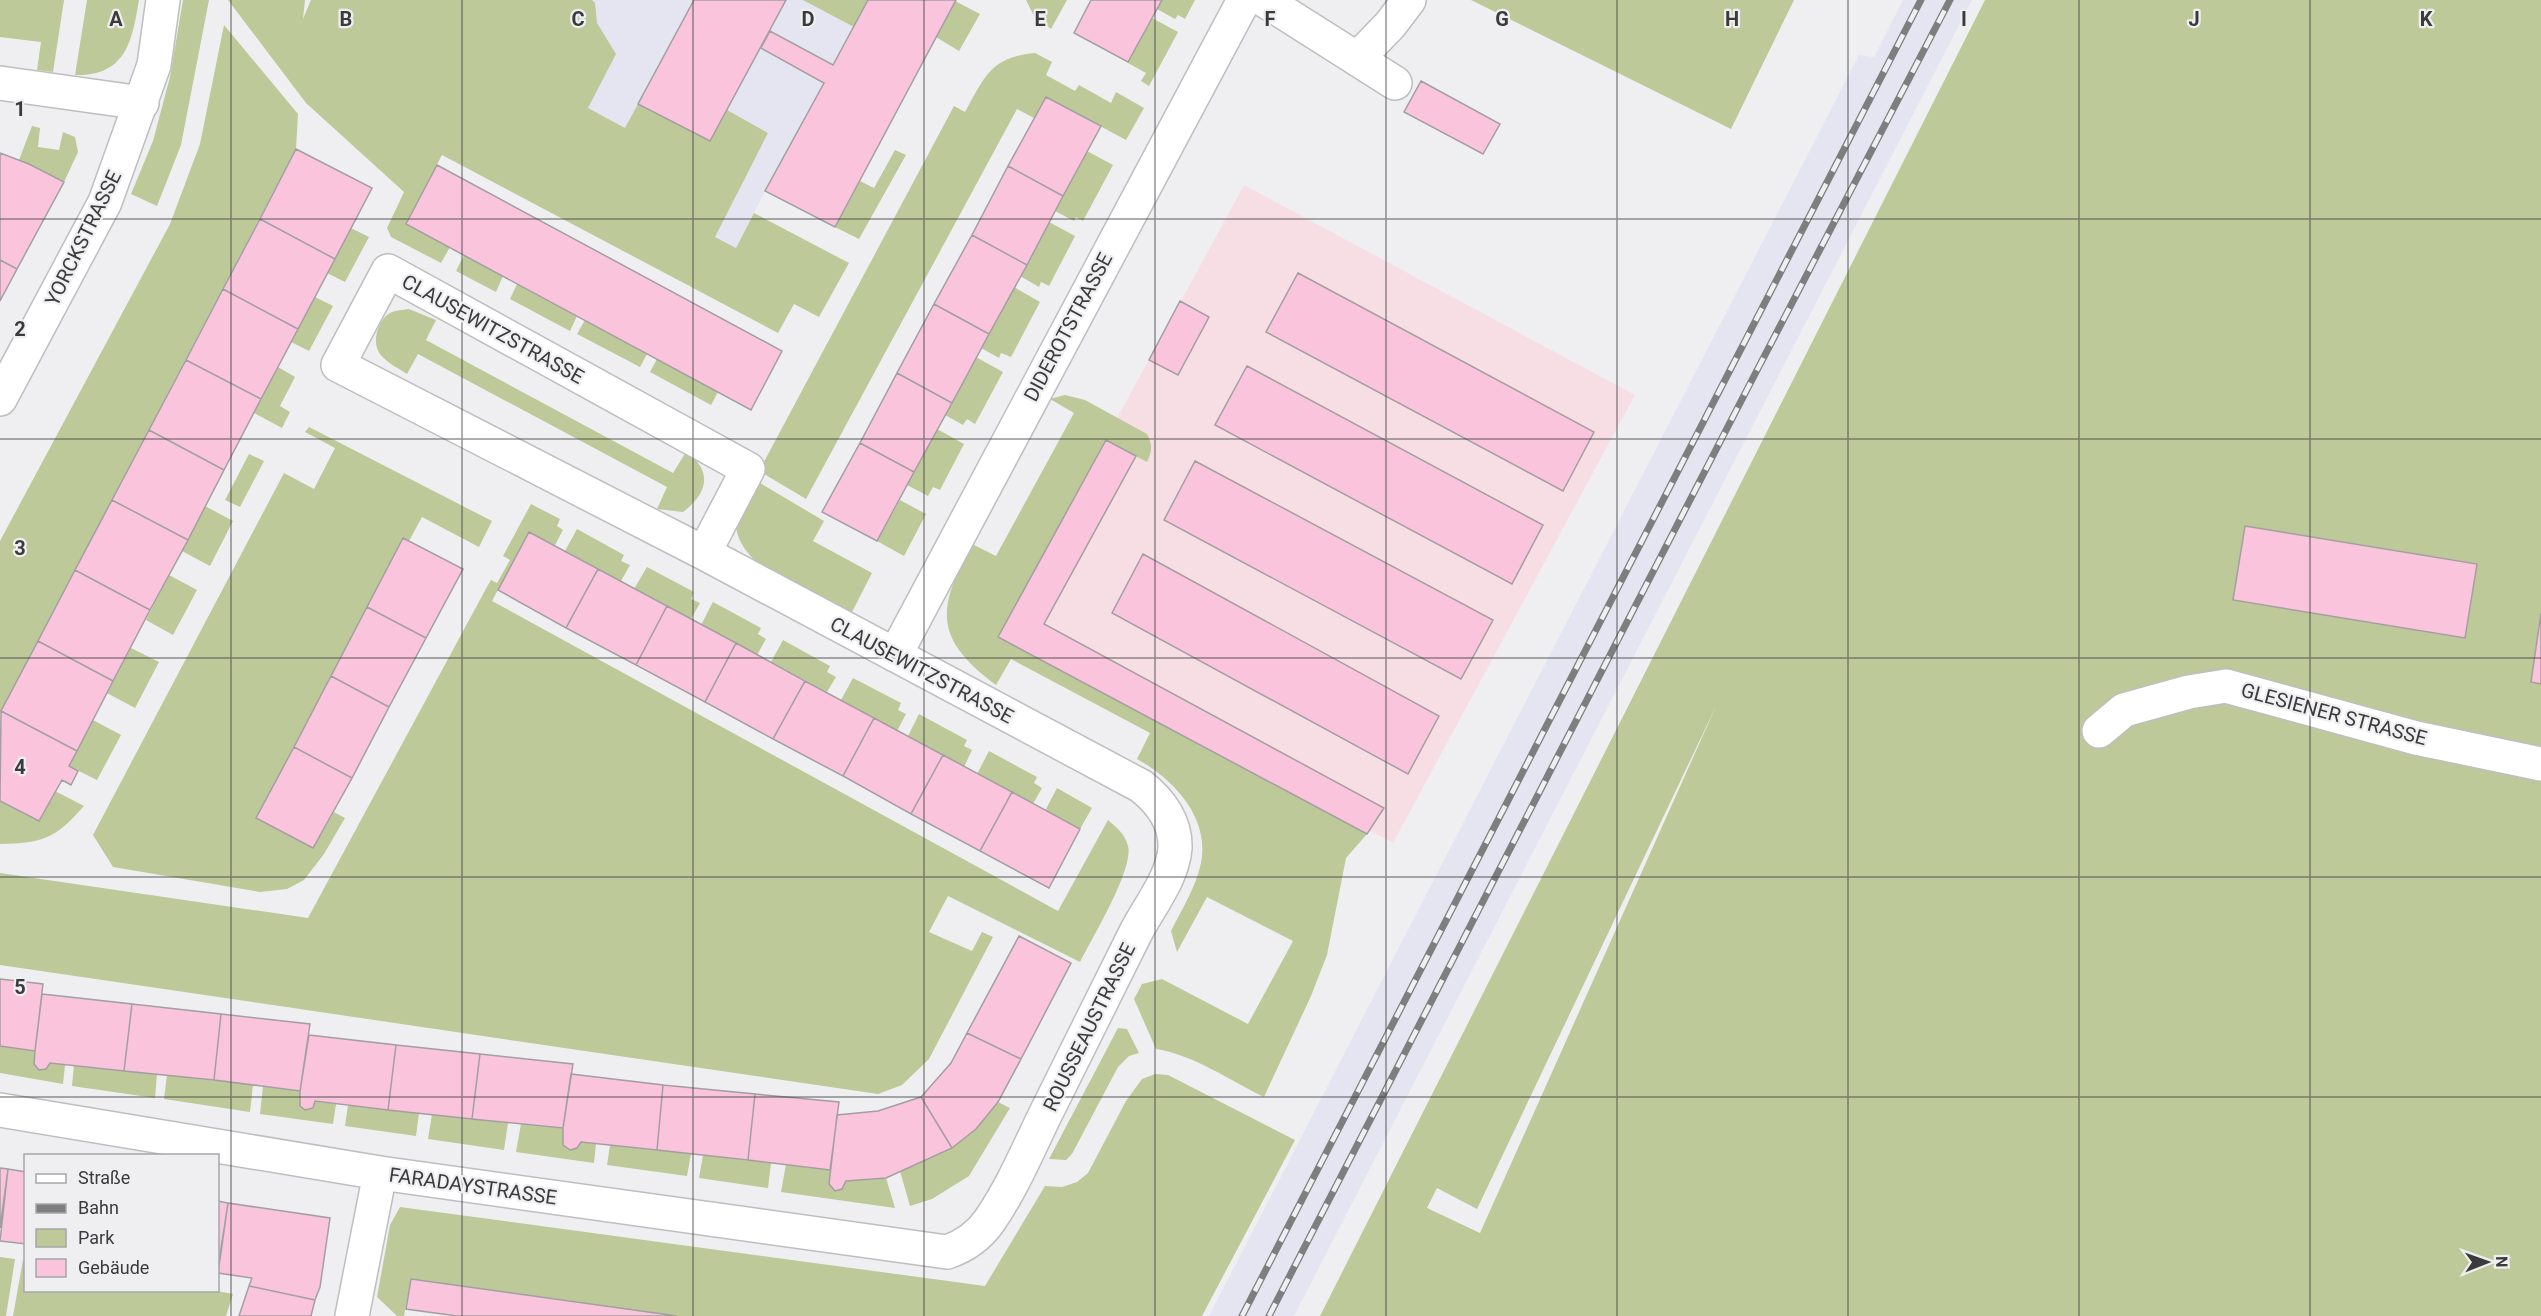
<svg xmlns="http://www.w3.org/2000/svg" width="2541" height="1316" font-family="Roboto,sans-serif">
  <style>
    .industrial { fill: #f7dee5 }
    .built { fill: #e4e5f0 }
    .green { fill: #bdc999; fill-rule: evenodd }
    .building { fill: #fac4dd; stroke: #a39fa1; stroke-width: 1.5 }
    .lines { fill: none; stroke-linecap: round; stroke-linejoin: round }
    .minor-casing { stroke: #bebec1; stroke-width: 36 }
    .minor { stroke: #fff; stroke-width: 33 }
    .rail-casing { stroke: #7e7e7f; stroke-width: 7 }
    .rail { stroke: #efeff2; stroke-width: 4.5; stroke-dasharray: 14; stroke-linecap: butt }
    .grid { fill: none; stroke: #3b3b3c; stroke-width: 1.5; stroke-opacity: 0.55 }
    .labels { text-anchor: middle; stroke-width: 4.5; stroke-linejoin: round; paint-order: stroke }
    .street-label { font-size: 20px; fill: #3b3b3c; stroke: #efeff2 }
    .grid-label { font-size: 20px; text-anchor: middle; font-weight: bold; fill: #3b3b3c; stroke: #efeff2; stroke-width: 4.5; stroke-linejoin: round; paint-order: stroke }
  </style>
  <rect width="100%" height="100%" fill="#efeff2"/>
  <path class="industrial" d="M 1244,185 L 1635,395 L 1393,843 L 998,637 Z"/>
  <path class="built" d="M 311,0 L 955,0 L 835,227 L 765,191 L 736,248 L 302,22 Z
    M 1903,0 L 1972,0 L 1294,1316 L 1209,1316 L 1859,55 L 1874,57 Z"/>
  <path class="green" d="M 0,0 L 64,0 L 53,72 L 37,70 L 41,42 L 0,37 Z
    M 87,0 L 139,0 C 132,42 126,76 75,75 Z
    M 183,0 L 209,0 L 181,145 L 157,206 L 131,194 L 153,141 L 170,77 Z
    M 228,0 L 305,0 L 303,19 L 311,0 L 592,0 L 595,3 L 597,23 L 616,54 L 588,108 L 625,128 L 638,104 L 710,141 L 727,110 L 768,133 L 715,237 L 736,248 L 754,213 L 849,263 L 819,317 L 794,304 L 778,333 L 442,155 L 406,223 L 450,247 L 441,263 L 391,237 L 387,228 L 404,192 L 306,103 Z
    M 803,0 L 868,0 L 854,27 Z
    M 1026,0 L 1067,0 L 1051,29 L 1034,16 Z
    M 1162,0 L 1195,0 L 1185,19 L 1178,15 L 1175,19 L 1157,9 Z
    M 1471,0 L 1794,0 L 1731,129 Z
    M 1985,0 L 2541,0 L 2541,1316 L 1320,1316 ZM 1717,704 L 1480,1233 L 1427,1208 L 1437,1188 L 1477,1209 Z
    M 955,1 L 980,14 L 959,51 L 936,37 Z
    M 1152,18 L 1178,32 L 1149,86 L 1141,81 L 1146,73 L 1128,63 Z
    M 224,25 L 298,114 L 296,149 L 0,713 L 0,541 L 170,224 L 200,144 Z
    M 1035,53 L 1052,62 L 1046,75 L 1075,91 L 1079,85 L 1111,103 L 1116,92 L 1144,108 L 1126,140 L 1046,97 L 1034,118 L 1017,109 L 806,499 L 759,471 L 954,106 L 965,112 C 985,76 991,57 1035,53 Z
    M 32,126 L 40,128 L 38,147 L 59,150 L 63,132 L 75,137 L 78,152 L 64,182 L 19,160 Z
    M 895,150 L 906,155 L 859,239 L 835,227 L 860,181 L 874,188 Z
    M 1087,151 L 1113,165 L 1083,221 L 1076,217 L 1074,221 L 1055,211 Z
    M 1049,222 L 1075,236 L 1049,286 L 1041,282 L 1039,287 L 1020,276 Z
    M 351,228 L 369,237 L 345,282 L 327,273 Z
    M 464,255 L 503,276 L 496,292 L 456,271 Z
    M 517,284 L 577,316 L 570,331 L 510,299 Z
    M 1014,287 L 1040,302 L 1011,357 L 1001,353 L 999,358 L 981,348 Z
    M 315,297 L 333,306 L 309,351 L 291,342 Z
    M 409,309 L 436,320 L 426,340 L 673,473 L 686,452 C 714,471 707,494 683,512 L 657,509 L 667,487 L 418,354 L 407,374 C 398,368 387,363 380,354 C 371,342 378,320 390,313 C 395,310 403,310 409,309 Z
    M 585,320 L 647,354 L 640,367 L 577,334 Z
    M 976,357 L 1003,372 L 975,424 L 967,419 L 963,425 L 945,415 Z
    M 657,359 L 718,392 L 711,405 L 650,372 Z
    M 278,367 L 295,377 L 280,406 L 290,412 L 282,428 L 254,413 Z
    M 1065,395 L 1085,400 L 1147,434 C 1153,445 1152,451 1147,462 L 1106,441 L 998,637 L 1367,834 L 1346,858 L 1327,955 L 1311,996 L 1264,1097 C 1229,1080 1194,1055 1156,1049 L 1134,999 L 1142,984 L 1162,979 L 1248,1024 L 1293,941 L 1207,897 L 1177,952 L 1171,931 C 1182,909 1196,887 1201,863 C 1210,817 1173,779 1137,759 L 1150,733 L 1011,659 L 996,685 C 933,638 937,609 972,544 L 996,556 L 1074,413 L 1050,399 Z
    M 309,427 L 492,521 L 479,547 L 422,517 L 409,541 L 403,538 L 257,817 L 313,848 L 334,812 L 345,818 L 324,854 L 304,880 L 287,889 L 260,892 L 113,867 L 93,835 L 284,473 L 314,489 L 335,448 L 305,432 Z
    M 937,429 L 964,444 L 940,490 L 933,487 L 928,496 L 907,485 Z
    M 249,454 L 264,461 L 240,507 L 225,500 Z
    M 755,480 L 824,521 L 813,541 L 872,573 L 852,612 L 844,610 C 808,592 732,567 736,518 C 737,506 749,491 755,480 Z
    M 900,500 L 926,514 L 904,556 L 877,541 Z
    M 531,504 L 560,519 L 557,526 L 563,530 L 555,545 L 529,532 L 492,601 L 1058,911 L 1108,820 C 1117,828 1125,834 1128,846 C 1134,869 1092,938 1080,962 L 948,896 L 929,932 L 972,951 L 982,932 L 993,937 L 929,1059 L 902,1085 L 878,1094 L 0,965 L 0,873 L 308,918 L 488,585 L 491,580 L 497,583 L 510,560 L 503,556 Z
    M 205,506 L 233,521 L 210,566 L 182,551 Z
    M 577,529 L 624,555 L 621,561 L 630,565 L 621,581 L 565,551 Z
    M 647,567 L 694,592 L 691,599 L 700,603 L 691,619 L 634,589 Z
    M 169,575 L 197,590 L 173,635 L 146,620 Z
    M 713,602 L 761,628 L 758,634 L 766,639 L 757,655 L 701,625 Z
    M 783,640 L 830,666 L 827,672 L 836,677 L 827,692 L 771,662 Z
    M 131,648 L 159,662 L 135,708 L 107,693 Z
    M 853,678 L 901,703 L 898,710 L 906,714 L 897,731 L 841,700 Z
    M 919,714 L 967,740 L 964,746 L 972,750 L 964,767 L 908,736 Z
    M 93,720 L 121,735 L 97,780 L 69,766 Z
    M 989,751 L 1037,777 L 1034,783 L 1042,788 L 1033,804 L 977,774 Z
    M 1057,788 L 1092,808 L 1080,829 L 1045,811 Z
    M 55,791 L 84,806 C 55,839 43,843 0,844 L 0,801 L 39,821 Z
    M 1118,1028 L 1127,1029 L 1139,1053 L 1129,1056 L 1118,1067 L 1072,1154 L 1066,1160 L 1049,1159 Z
    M 0,1046 L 35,1051 L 34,1064 L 39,1070 L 46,1069 L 50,1063 L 65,1065 L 63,1084 L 0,1073 Z
    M 74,1065 L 157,1074 L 155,1098 L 72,1086 Z
    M 1155,1074 L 1168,1075 L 1295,1140 L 1202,1316 L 677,1316 L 411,1279 L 404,1316 L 397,1316 L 377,1297 L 390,1225 L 400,1207 L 985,1286 L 1045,1186 L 1062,1187 L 1077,1182 L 1088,1173 L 1126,1101 L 1142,1079 Z
    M 167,1075 L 253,1085 L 250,1112 L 164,1099 Z
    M 263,1086 L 300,1091 L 300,1106 L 313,1108 L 315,1101 L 336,1104 L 333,1124 L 260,1114 Z
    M 998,1102 L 1010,1108 L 969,1176 L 932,1199 L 910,1206 L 900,1171 L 976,1129 Z
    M 348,1105 L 419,1113 L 416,1136 L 345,1126 Z
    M 432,1114 L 508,1123 L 504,1150 L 428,1139 Z
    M 521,1124 L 563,1128 L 563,1145 L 581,1142 L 596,1144 L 594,1163 L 516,1152 Z
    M 610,1145 L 691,1154 L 687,1176 L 607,1165 Z
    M 703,1155 L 771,1163 L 768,1188 L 699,1178 Z
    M 786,1164 L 830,1170 L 829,1184 L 835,1191 L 846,1181 L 886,1178 L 895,1208 L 781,1192 Z
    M 0,1257 L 15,1259 L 6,1316 L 0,1316 Z
    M 23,1260 L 25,1261 L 26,1290 L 211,1290 L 233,1294 L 226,1316 L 13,1316 Z"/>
  <path class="building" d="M 694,0 L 786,0 L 710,141 L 638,104 Z
    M 868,0 L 956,0 L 835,227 L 765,191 L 824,83 L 761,48 L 770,31 L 833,65 Z
    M 1091,0 L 1162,0 L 1128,62 L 1074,33 Z
    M 1421,81 L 1500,124 L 1483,154 L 1404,112 Z
    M 1046,97 L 1101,126 L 1063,196 L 1008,166 Z
    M 296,149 L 372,188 L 335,259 L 260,219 Z
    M 0,153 L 29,164 L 64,182 L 17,269 L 0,260 Z
    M 437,165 L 782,351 L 751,410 L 406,224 Z
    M 1008,166 L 1063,196 L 1027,265 L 972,235 Z
    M 260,219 L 335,259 L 298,329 L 223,289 Z
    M 972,235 L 1027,265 L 989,334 L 934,304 Z
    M 0,260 L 17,269 L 0,301 Z
    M 1298,273 L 1594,432 L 1563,491 L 1266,332 Z
    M 223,289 L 298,329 L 261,399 L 186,360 Z
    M 1180,301 L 1209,317 L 1178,375 L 1149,360 Z
    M 934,304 L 989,334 L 952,403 L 897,373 Z
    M 186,360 L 261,399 L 224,470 L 149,430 Z
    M 1247,366 L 1543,525 L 1512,584 L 1215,425 Z
    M 897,373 L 952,403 L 914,472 L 860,443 Z
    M 149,430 L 224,470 L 188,540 L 112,500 Z
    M 1106,440 L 1136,456 L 1044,624 L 1384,808 L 1367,834 L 998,637 Z
    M 860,443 L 914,472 L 877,541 L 822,512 Z
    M 1195,461 L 1493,620 L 1461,679 L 1164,520 Z
    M 112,500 L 188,540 L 150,610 L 75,570 Z
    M 2245,526 L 2477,564 L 2465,638 L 2233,600 Z
    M 529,532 L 598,569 L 566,628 L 498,590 Z
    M 403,538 L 463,569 L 426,638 L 367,607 Z
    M 1143,554 L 1439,716 L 1408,774 L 1112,613 Z
    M 598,569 L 667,606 L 636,665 L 566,628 Z
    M 75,570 L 150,610 L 113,681 L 38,641 Z
    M 667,606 L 736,643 L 705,702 L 636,665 Z
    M 367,607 L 426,638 L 389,707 L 331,676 Z
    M 2541,613 L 2541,684 L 2531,682 Z
    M 38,641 L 113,681 L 77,751 L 1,711 Z
    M 736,643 L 805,681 L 773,739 L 705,702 Z
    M 331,676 L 389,707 L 352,778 L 294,747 Z
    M 805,681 L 874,718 L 843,776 L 773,739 Z
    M 1,711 L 77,751 L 69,766 L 78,771 L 71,785 L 62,780 L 39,821 L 0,801 Z
    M 874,718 L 943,755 L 911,814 L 843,776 Z
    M 294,747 L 352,778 L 313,848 L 256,818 Z
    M 943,755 L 1012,792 L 980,851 L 911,814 Z
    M 1012,792 L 1080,829 L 1049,888 L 980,851 Z
    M 1019,936 L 1071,963 L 1021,1059 L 967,1033 Z
    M 0,979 L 43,984 L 35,1051 L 0,1046 Z
    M 42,994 L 132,1004 L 124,1071 L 50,1063 L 46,1069 L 39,1070 L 34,1064 L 35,1051 Z
    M 132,1004 L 221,1014 L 214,1080 L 124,1071 Z
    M 221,1014 L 310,1024 L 300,1091 L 214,1080 Z
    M 967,1033 L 1021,1059 L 998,1102 L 976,1129 L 952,1148 L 921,1097 L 951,1063 Z
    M 309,1035 L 396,1045 L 388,1110 L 315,1101 L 313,1108 L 305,1110 L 300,1106 L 300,1091 Z
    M 396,1045 L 480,1054 L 472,1119 L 388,1110 Z
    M 480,1054 L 573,1064 L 563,1128 L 472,1119 Z
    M 571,1074 L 663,1085 L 657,1150 L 581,1142 L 577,1148 L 570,1150 L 563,1145 L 563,1128 Z
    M 663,1085 L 755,1094 L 748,1160 L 657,1150 Z
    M 755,1094 L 839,1102 L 830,1170 L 748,1160 Z
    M 921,1097 L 952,1148 L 886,1178 L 846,1181 L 842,1189 L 835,1191 L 829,1184 L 837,1115 L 878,1111 Z
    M 0,1168 L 8,1169 L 0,1228 Z
    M 8,1169 L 26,1172 L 26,1244 L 0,1241 Z
    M 218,1201 L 228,1203 L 218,1268 Z
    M 228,1203 L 330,1218 L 320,1287 L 315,1300 L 249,1286 L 252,1278 L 218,1273 Z
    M 411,1279 L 677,1316 L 457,1316 L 406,1309 Z
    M 249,1286 L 315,1300 L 311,1316 L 239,1316 Z"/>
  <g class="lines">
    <defs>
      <path id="minor" d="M 1264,0 L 1395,83
        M 1357,59 L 1390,25 L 1409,0
        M 0,83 L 142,103
        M 0,399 L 105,202 L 154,65 L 163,0
        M 895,655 L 1244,0
        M 2099,731 L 2124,710 L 2189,692 L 2226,686 L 2416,738 L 2541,764
        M 0,1110 L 380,1173 L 947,1252 C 965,1246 979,1236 990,1220 C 1012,1188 1028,1150 1045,1115 C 1075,1055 1105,995 1135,934 C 1148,908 1173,878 1175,848 C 1176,822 1160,801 1141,786 L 704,553 L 338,365 L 388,271 L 748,469 L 704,553
        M 352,1316 L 380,1173"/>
    </defs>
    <use href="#minor" class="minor-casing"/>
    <use href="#minor" class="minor"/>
    <defs>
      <path id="rail" d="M 1242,1316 L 1921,0
        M 1269,1316 L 1754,376 L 1950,0"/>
    </defs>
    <use href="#rail" class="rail-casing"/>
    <use href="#rail" class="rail"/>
  </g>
  <path class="grid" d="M 231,0 L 231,1316M 462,0 L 462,1316M 693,0 L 693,1316M 924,0 L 924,1316M 1155,0 L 1155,1316M 1386,0 L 1386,1316M 1617,0 L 1617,1316M 1848,0 L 1848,1316M 2079,0 L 2079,1316M 2310,0 L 2310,1316M 0,219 L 2541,219M 0,439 L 2541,439M 0,658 L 2541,658M 0,877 L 2541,877M 0,1097 L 2541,1097"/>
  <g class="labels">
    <g class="street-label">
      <text transform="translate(83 238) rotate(-64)" y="7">YORCKSTRASSE</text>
      <text transform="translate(1068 327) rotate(-62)" y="7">DIDEROTSTRASSE</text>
      <text transform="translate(493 329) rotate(29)" y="7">CLAUSEWITZSTRASSE</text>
      <text transform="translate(922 670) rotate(28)" y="7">CLAUSEWITZSTRASSE</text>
      <text transform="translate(2334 714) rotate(15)" y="7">GLESIENER STRASSE</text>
      <text transform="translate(1089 1027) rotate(-64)" y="7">ROUSSEAUSTRASSE</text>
      <text transform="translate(473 1186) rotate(8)" y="7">FARADAYSTRASSE</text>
    </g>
  </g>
  <g class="grid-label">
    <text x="116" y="26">A</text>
    <text x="346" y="26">B</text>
    <text x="578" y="26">C</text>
    <text x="808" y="26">D</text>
    <text x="1040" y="26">E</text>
    <text x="1270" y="26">F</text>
    <text x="1502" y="26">G</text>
    <text x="1732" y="26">H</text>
    <text x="1964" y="26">I</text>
    <text x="2194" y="26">J</text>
    <text x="2426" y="26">K</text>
    <text x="20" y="116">1</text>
    <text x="20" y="336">2</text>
    <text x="20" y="555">3</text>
    <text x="20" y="774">4</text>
    <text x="20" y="994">5</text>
  </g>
  <rect x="24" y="1154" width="195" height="138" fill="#efeff2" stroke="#a7a7a9" stroke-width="1.5"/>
  <rect x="36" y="1174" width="30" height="9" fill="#ffffff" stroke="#a7a7a9" stroke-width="1.5"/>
  <text x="78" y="1184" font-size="18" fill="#3b3b3c">Straße</text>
  <rect x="36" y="1204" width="30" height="9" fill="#7e7e7f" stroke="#a7a7a9" stroke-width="1.5"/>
  <text x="78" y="1214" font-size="18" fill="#3b3b3c">Bahn</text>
  <rect x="36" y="1229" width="30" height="18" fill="#bdc999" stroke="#a7a7a9" stroke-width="1.5"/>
  <text x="78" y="1244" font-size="18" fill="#3b3b3c">Park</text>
  <rect x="36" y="1259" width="30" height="18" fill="#fac4dd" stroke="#a7a7a9" stroke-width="1.5"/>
  <text x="78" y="1274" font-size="18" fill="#3b3b3c">Gebäude</text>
  <g transform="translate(2487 1262) rotate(89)" stroke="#efeff2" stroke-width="4.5" paint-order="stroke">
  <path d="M0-4.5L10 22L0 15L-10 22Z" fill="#3b3b3c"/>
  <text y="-9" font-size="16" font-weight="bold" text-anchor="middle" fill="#3b3b3c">N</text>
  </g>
</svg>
